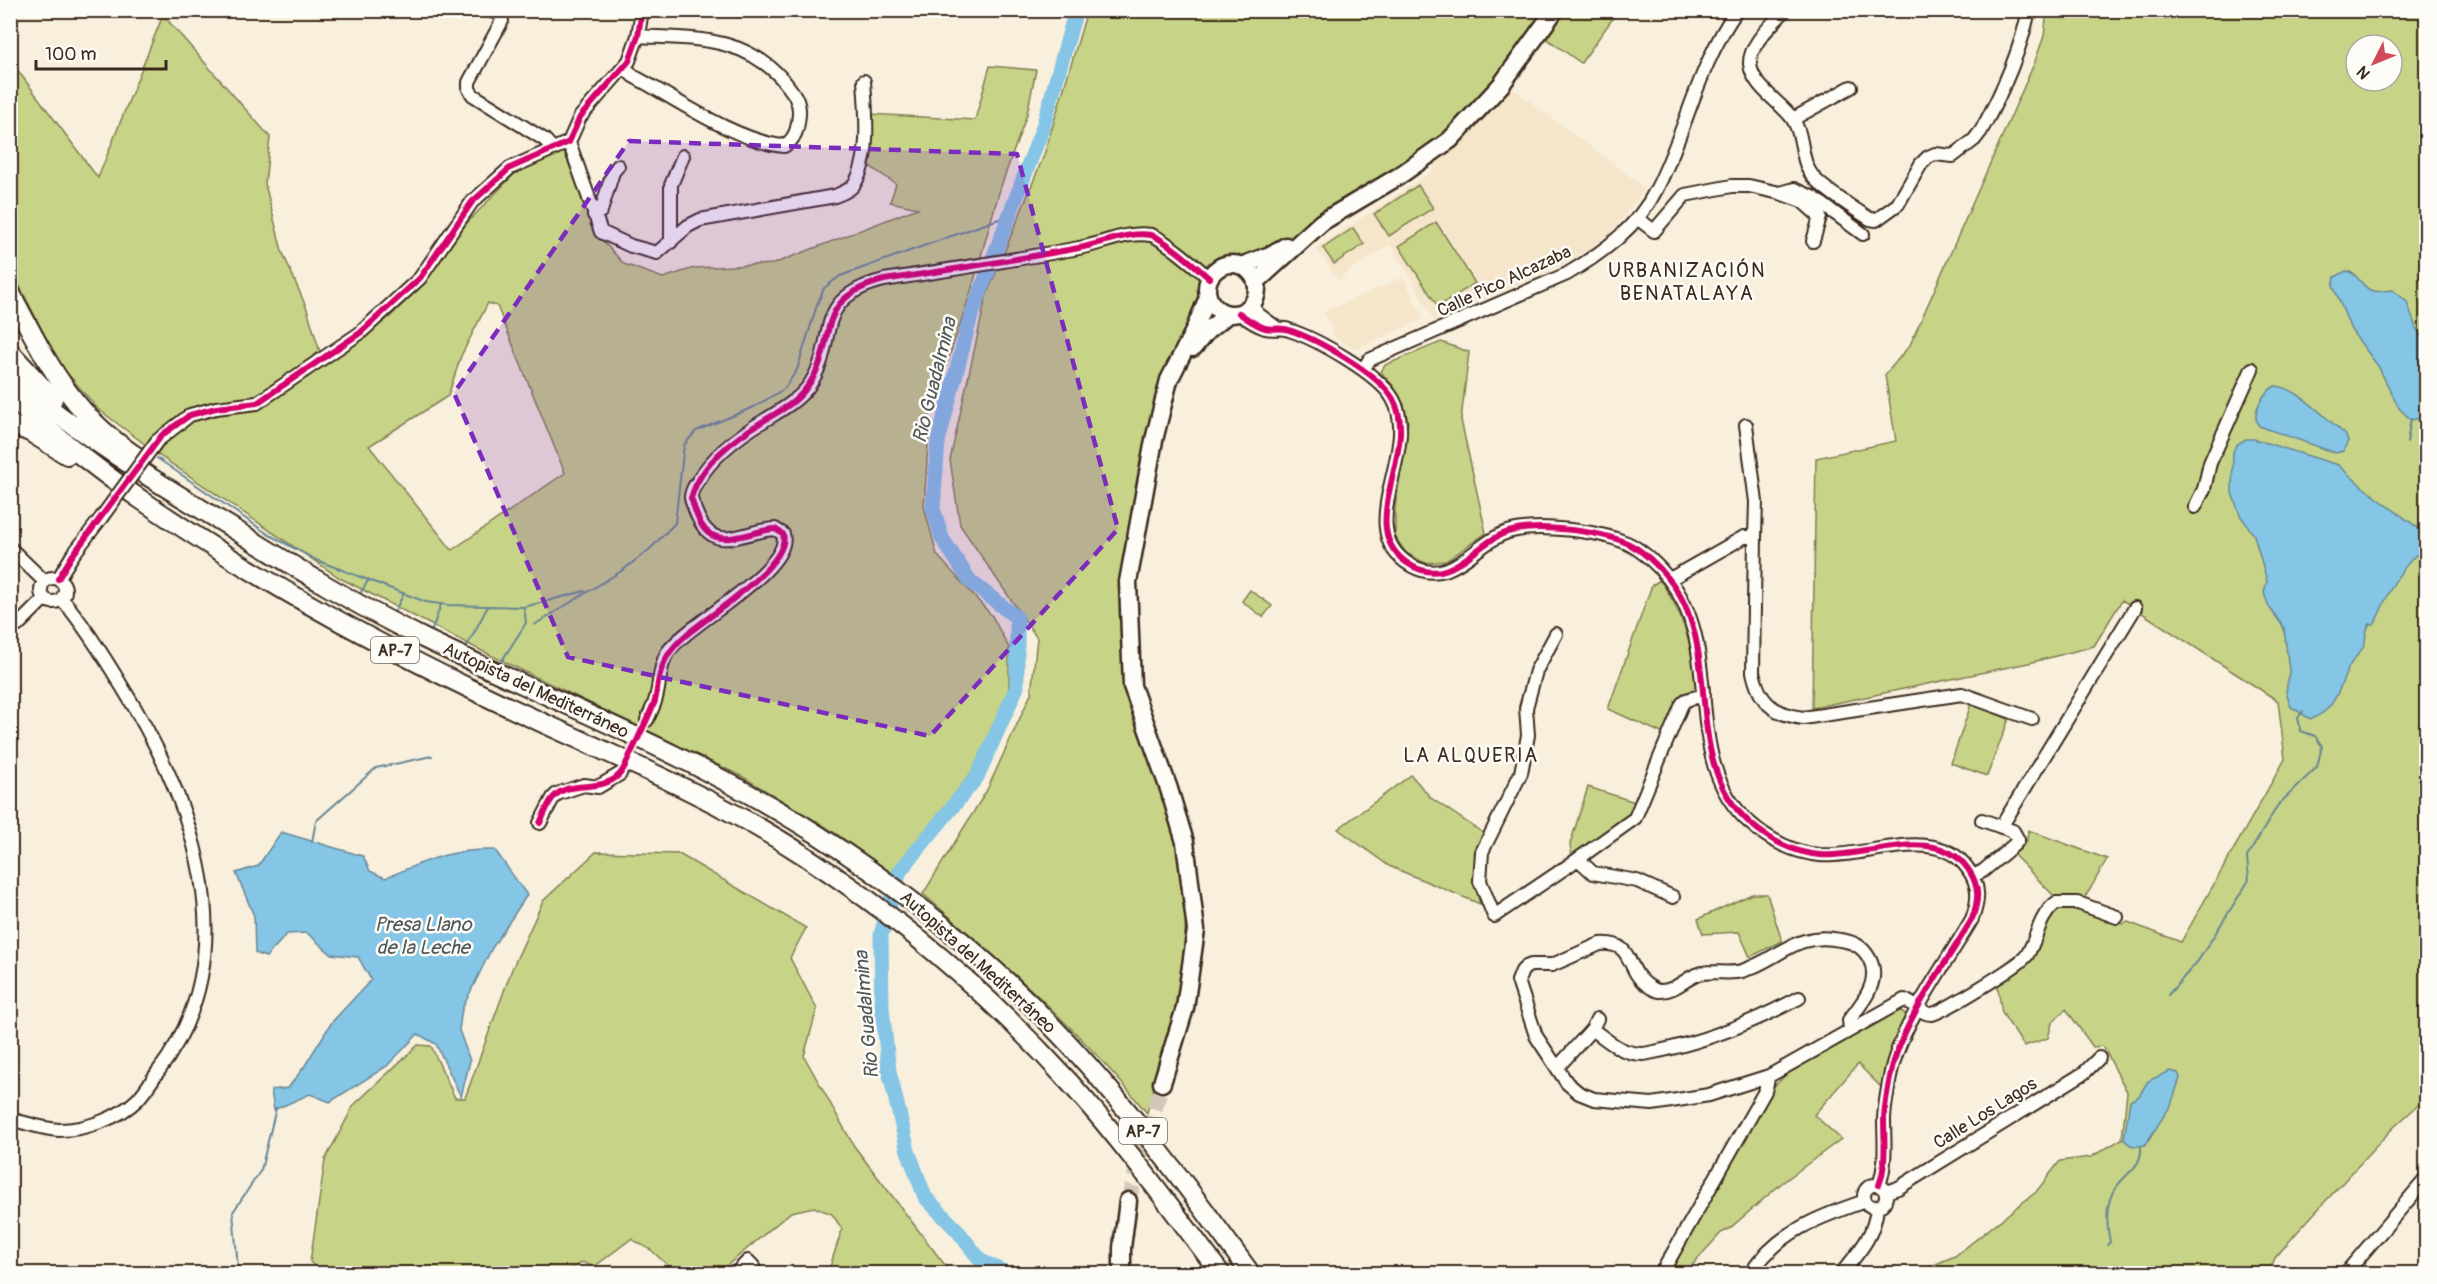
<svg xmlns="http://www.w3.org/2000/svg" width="2437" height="1284" font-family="Pangolin,sans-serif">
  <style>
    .built { fill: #f5e6cb }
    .green { fill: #c7d386; stroke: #817e52; stroke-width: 1.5; fill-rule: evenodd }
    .water { fill: #85c5e5; stroke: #678795; stroke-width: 1.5 }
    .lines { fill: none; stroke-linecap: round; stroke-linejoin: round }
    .stream { stroke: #678795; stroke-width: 2 }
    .river { stroke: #85c5e5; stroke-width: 15 }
    .minor-tunnel { stroke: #d2c8b7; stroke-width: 12; stroke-dasharray: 12 6; stroke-linecap: butt }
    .major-tunnel { stroke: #d2c8b7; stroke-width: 16; stroke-dasharray: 16 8; stroke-linecap: butt }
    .minor-casing { stroke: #3b2a1e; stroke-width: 16 }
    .major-casing { stroke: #3b2a1e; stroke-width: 21 }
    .highway-casing { stroke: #3b2a1e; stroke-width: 22 }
    .minor { stroke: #fdfcf7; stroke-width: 12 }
    .major { stroke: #fdfcf7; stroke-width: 16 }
    .highway { stroke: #fdfcf7; stroke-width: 18 }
    .minor-bridge-casing { stroke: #3b2a1e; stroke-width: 16; stroke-linecap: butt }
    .minor-bridge { stroke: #fdfcf7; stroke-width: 12 }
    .cycleway-casing { stroke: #fdfcf7; stroke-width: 10 }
    .cycleway { stroke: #d6006c; stroke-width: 6 }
    .marked { fill: #7b2cbf; fill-opacity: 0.2; stroke: #7b2cbf; stroke-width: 4.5; stroke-dasharray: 12 8; stroke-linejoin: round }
    .labels { text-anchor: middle; stroke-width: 5; stroke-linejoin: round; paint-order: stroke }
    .shield { fill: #fdfcf7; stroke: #75695f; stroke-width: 1.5 }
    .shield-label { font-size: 16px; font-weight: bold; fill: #3b2a1e }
    .street-label { font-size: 18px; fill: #3b2a1e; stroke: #fdfcf7 }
    .neighbourhood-label { font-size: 20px; letter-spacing: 1.5px; fill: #3b2a1e; stroke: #fdfcf7 }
    .water-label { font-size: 20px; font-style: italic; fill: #51585a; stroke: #fdfcf7 }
  </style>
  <rect width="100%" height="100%" fill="#f8efdd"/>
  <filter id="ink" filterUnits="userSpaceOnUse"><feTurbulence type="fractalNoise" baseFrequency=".0167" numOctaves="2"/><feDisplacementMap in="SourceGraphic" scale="12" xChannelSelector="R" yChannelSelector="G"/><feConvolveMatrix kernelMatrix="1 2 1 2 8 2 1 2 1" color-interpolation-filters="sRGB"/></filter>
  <g filter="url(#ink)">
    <path class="built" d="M 1508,85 L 1645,188 L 1625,216 L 1608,235 L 1591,248 L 1551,270 L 1434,321 L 1411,278 L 1390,245 L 1351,269 L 1338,280 L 1316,248 L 1436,169 L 1430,161 Z
      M 1403,277 L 1423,319 L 1355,349 L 1335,338 L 1324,312 Z"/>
    <path class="green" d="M 1087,11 L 1549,11 L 1464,119 L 1405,165 L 1289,241 L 1261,255 L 1209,263 L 1200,284 L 1198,313 L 1161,391 L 1139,475 L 1123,555 L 1120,623 L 1124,687 L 1178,845 L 1186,915 L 1181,990 L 1147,1113 C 1081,1031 1003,962 923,894 L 987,790 L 1031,694 L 1037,638 L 960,525 L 950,460 L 986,297 L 1044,155 Z
      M 1565,11 L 1618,11 L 1581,63 L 1546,38 Z
      M 2047,11 L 2426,11 L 2426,1098 L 2392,1129 L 2299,1230 L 2275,1258 L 2269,1273 L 1915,1273 L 1955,1256 L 2036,1192 L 2060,1161 L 2091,1157 L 2122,1139 L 2127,1092 L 2105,1050 L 2102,1046 L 2093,1047 L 2066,1009 L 2052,1023 L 2048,1038 L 2024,1046 L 2002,1013 L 1997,983 L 2039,938 L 2055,908 L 2082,909 L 2123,924 L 2128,922 L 2181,942 L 2285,759 L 2278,701 L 2122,600 L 2094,646 L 2033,662 L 1812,708 L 1816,458 L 1896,441 L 1885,375 L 1910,345 L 2034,64 L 2044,36 ZM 2356,45 L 2392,45 L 2392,81 L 2356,81 Z
      M 163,15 L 270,137 L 265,184 L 282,251 L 307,309 L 320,352 L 254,397 L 181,414 L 146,445 L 98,409 L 60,365 L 11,269 L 10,60 L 98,178 Z
      M 990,66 L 1036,70 L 1027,114 L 1000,189 L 971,291 L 930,415 L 924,507 L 937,555 L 992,616 L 1009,648 L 1009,691 L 973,771 L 892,873 L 829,829 L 745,778 L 478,649 L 340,578 L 157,454 C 188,405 218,420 265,404 L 390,317 L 425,282 L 465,225 L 516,172 L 562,148 L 601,239 L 624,264 L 663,278 L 694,268 L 773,264 L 918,208 L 890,202 L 896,184 L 868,165 L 869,114 L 975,120 ZM 488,303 L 497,306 L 565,473 L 452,550 L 369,446 L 448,396 L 461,356 Z
      M 1418,185 L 1433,208 L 1389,236 L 1374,214 Z
      M 1436,222 L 1475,283 L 1438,307 L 1399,246 Z
      M 1353,228 L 1364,244 L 1334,264 L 1323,248 Z
      M 1441,342 L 1469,352 L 1461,420 L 1486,533 L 1446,561 L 1425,563 L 1406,553 L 1395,537 L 1395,508 L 1408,423 L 1404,405 L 1394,387 L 1381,372 L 1385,365 Z
      M 1660,580 C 1683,613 1692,645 1697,685 L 1678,701 L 1664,734 L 1608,709 L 1652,585 Z
      M 1250,590 L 1272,606 L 1263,617 L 1242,601 Z
      M 1971,704 L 2009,719 L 1987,776 L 1951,763 Z
      M 1411,775 L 1431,798 L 1483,833 C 1473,861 1473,875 1480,904 L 1389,866 L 1338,829 Z
      M 1588,787 L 1635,802 L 1632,812 L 1627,818 L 1572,857 L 1570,844 Z
      M 2028,830 L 2107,859 L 2084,900 L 2055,897 L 2013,854 L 2027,841 Z
      M 596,852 L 679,854 L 806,928 L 790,958 L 817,1009 L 804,1056 L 854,1146 L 951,1273 L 828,1273 L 842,1229 L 832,1214 L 814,1207 L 791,1212 L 718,1273 L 676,1273 L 651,1250 L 631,1239 L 594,1267 L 582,1262 L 566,1273 L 323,1274 L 310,1262 L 325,1160 L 354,1105 L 418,1045 L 431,1046 L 455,1098 L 465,1098 L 512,969 L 543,901 Z
      M 1752,894 L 1767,894 L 1782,941 L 1750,957 L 1739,932 L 1703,934 L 1698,919 Z
      M 1897,1009 L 1906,1014 L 1906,1021 L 1893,1048 L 1881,1087 L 1858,1064 L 1814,1115 L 1841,1139 L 1782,1183 L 1729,1229 L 1721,1233 L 1685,1273 L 1664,1274 L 1768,1092 L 1795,1066 Z"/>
    <path class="water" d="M 2346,271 C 2359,273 2361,288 2373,291 C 2380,293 2386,290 2393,290 L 2407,302 L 2416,328 L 2426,343 L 2426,411 L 2421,418 L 2411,420 L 2399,408 L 2378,366 L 2351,330 L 2333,285 L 2335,277 Z
      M 2275,386 C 2297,386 2328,421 2345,434 L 2348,441 L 2343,451 L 2336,453 L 2259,426 C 2250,413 2263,393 2275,386 Z
      M 2246,439 L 2254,439 L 2338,465 L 2364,488 L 2422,531 L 2422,550 C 2407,562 2394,580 2387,597 C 2382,606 2380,615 2374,624 L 2370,624 C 2364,631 2367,638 2364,646 C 2360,653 2354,658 2350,665 C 2338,687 2337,711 2310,719 L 2291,707 L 2286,693 L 2289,671 L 2284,628 L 2269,607 L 2264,593 L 2267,581 L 2254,535 L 2240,515 L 2232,493 L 2233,452 L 2236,445 Z
      M 281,832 L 363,856 L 370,871 L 385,878 C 427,861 448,849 495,850 L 527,895 L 492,948 L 462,1009 L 459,1030 L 470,1061 L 461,1097 L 436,1044 L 418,1034 L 387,1066 L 330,1102 L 310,1094 L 274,1110 L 271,1090 L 288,1088 L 304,1067 L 332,1022 L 371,980 L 358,957 L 331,954 L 307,933 L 287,934 L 266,957 L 255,953 L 254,916 L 236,873 L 258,866 Z
      M 2170,1071 L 2178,1073 L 2180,1078 L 2171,1105 L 2145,1145 C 2136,1147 2130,1147 2124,1139 L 2130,1101 L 2139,1096 L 2148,1081 Z"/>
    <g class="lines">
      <path class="stream" d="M 2407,442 L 2411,418
        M 157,458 L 268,534 L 316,560 L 426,602 L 448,605 L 524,607 L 585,591
        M 361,592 L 369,579
        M 395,611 L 404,593
        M 534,625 L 623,570 L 650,549 L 675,523 L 684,445 L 696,431 L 754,407 L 784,389 L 797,370 L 817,305 L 824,288 L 840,276 L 1010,215
        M 432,630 L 441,604
        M 467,646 L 488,606
        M 501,662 L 526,623 L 524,607
        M 312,842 L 316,821 L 376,768 L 432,756
        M 2168,995 L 2198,961 L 2249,880 L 2247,857 L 2278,805 L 2317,767 L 2322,746 L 2315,736 L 2301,731 L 2298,718 L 2303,711
        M 2107,1245 L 2110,1242 C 2107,1226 2105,1209 2112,1194 C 2121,1174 2143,1170 2141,1146
        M 244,1274 L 238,1268 L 233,1212 L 261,1170 L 276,1108"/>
      <path class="river" d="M 1008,1274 L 981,1261 L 957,1230 L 925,1197 L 908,1151 L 889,1071 L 882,1008 L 881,934 L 900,871 L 977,777 L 1017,687 L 1017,618 L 970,581 L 942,538 L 933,508 L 938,442 L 970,319 L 1043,127 L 1076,10"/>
      <path class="minor-tunnel" d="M 624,767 L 647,720"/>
      <path class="major-tunnel" d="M 1128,1201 L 1162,1083"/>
      <defs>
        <path id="minor" d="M 488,10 L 500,14 L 502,21 L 469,82 L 469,89 L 473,95 L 545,140 L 553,149
          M 1785,10 C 1773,24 1749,44 1750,64 C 1752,86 1780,102 1792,118 C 1805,136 1799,161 1814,178 C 1825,190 1856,210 1870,219 L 1876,220 L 1898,204 L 1921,164 L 1928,157 L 1935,154 L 1953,156 L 1974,140 L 1981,131 C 2002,93 2020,53 2029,10
          M 625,67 L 633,76 L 644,82 C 683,104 740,142 784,146 C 796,139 798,127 799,114 C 800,100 792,91 784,81 C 744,35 693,39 638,36
          M 1793,119 L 1851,87
          M 569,142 L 601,232 L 631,246 L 657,253 L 688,226 L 700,220 L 835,196 C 842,193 851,190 855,183 C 871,157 866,112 864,81
          M 1780,193 L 1802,201 L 1820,217 L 1813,241
          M 594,215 L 601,211 L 613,172 L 618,166
          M 1637,218 L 1654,231 L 1685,195 L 1732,186 L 1749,186 L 1780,193 L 1794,189 L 1814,198 L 1863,234
          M 671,242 L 671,185 L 683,156
          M 1251,305 L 1258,314 L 1277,328
          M 1239,313 C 1247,319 1256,325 1265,328 C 1273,330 1281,327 1289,330 C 1317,339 1379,374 1393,399 C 1422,450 1349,531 1412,566 C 1452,588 1475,542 1508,532 C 1537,523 1599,531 1627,543 C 1642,550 1658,565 1668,578 C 1727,650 1678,760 1750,823 C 1769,840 1794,853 1820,855 C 1865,859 1937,823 1968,869 C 1980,886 1979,900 1972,919 C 1946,964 1902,1022 1891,1072 C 1888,1087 1885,1103 1884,1118 C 1884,1140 1887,1164 1879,1185
          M 1364,369 L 1369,360 L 1567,274 C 1602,253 1638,227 1656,190 C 1686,132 1698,65 1737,10
          M 1746,425 L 1756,502 L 1755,537
          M 157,441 L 190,415 L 216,408 L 257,403 L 360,333 L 420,278 L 472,202 L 510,168 L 569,142 L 580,117 L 629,61 L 638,36 L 642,10
          M 2195,507 L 2204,489 L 2210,463 L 2252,369
          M 10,548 L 44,581
          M41 590a12 12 0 1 1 24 0a12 12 0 1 1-24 0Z
          M 58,579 L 72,556 L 101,518
          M 1670,579 L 1744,537 L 1755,537 L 1753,672 C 1759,701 1772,714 1803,718 L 1962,694 L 2032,719
          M 10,630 L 18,625 L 44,599
          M 1556,634 L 1536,671 L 1526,708 L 1528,735 L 1521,773 L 1482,852 L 1480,881 L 1494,916 L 1571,864 L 1635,818 L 1682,704 L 1686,700 L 1704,695
          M 647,720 C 650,713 654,706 656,698 C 660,684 659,667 667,653 C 685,625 794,569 783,534 L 775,529 C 739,531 713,558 695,510 C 694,506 691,501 691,497 C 691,492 695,485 698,481 C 713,455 740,435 765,420 C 781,410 796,402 808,387 C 841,341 808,299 884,280 C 949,270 1014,260 1079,248 C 1102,244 1127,231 1151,235 C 1163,238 1198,268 1209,278
          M 540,823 L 553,798 L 557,794 L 584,785 L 598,787 L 620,774
          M 2001,827 L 2135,608
          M 1578,859 L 1593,873 L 1637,881 L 1673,897
          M 1973,876 L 1983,871 L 2015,844 L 2018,840 L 2013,831 L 1982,820
          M 1592,1029 C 1610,1042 1621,1054 1644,1054 C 1699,1044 1750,1024 1799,998
          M 1850,1029 L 1849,1020 C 1862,1003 1882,981 1869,958 C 1862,946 1854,942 1840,940 C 1795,931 1780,959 1742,971 C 1727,975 1709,969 1696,975 C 1684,980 1673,992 1659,991 C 1654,990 1650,987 1647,985 C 1625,970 1635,941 1600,944 L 1552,965 L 1531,965 L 1526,967 L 1522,971 L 1518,981 L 1536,1036 L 1567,1083 L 1579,1093 L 1594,1099 L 1652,1104 L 1709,1095 L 1769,1076 L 1904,1000 C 1914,1003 1922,1015 1932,1014 C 1943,1012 2022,964 2027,955 C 2038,937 2038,917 2056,903 L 2078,903 L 2117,917
          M 1557,1068 L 1592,1029 L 1597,1019
          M 10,1119 C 26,1123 43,1129 59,1130 C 86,1130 119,1118 138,1099 C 145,1091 151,1082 157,1073 C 250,953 193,800 121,685 C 103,655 85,626 62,599
          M1864 1196a11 11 0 1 1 22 0a11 11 0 1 1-22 0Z
          M 1886,1192 L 1898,1188 L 2084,1073 L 2099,1058
          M 735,1274 L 748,1261 L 753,1266 L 751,1274
          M 1661,1274 L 1765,1091 L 1769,1076
          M 1750,1274 C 1779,1231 1819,1217 1865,1201
          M 1841,1274 C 1859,1252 1874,1237 1877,1208
          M 2345,1274 L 2426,1179"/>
        <path id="major" d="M1207 289a25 25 0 1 1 50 0a25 25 0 1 1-50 0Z
          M 1241,266 L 1270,255 L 1286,246
          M 1256,282 L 1322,222 L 1399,176 L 1450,140 L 1501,85 L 1555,10
          M 1193,348 L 1207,331 L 1228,314
          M 1162,1083 L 1185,1008 L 1196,930 L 1185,842 L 1169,789 L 1132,686 L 1128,582 L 1154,440 L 1169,380 L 1193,333 L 1208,297
          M 1122,1274 L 1122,1248 L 1128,1201"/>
        <path id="highway" d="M 10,292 C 47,361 70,414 139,458
          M 10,352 L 53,399
          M 10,376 C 78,434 153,480 229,526 C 293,566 357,606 425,639 C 556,702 692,755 815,833 C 907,892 993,962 1067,1042 C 1134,1114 1193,1194 1251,1274
          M 10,398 C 53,433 97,470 143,501 C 249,574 363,637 479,693 C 588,746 703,789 805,856 C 902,919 992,997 1070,1083 C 1124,1143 1172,1209 1221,1274
          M 10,424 L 30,432 L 67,455"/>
      </defs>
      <use href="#minor" class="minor-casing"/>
      <use href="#major" class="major-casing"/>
      <use href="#highway" class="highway-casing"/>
      <use href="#minor" class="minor"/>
      <use href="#major" class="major"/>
      <use href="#highway" class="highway"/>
      <defs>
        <path id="minor-bridge" d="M 101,518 L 157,441"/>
      </defs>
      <use href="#minor-bridge" class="minor-bridge-casing"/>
      <use href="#minor-bridge" class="minor-bridge"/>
      <defs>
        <path id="cycleway" d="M 1239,313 C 1247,319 1256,325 1265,328 C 1273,330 1281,327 1289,330 C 1317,339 1379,374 1393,399 C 1422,450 1349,531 1412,566 C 1452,588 1475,542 1508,532 C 1537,523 1599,531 1627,543 C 1642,550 1658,565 1668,578 C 1727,650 1678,760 1750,823 C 1769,840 1794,853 1820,855 C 1865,859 1937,823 1968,869 C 1980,886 1979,900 1972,919 C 1946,964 1902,1022 1891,1072 C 1888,1087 1885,1103 1884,1118 C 1884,1140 1887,1164 1879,1185
          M 58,579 L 72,556 L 162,435 L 190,415 L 216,408 L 257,403 L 360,333 L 420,278 L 472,202 L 510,168 L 569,142 L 580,117 L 629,61 L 638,36 L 642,10
          M 540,823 C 544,815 547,806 552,799 C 568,778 600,794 619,775 C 625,769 628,758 632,751 C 640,734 648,718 655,701 C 657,693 657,686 659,678 C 663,660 671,648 685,636 C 705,618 792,564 783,534 L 775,529 C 752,530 716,552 701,524 C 696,516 694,506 691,498 C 701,463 735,438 765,420 C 781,410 796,403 807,387 C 841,341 808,300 884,280 C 949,270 1014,260 1079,248 C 1102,244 1127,231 1151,235 C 1163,238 1198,268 1209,278"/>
      </defs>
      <use href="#cycleway" class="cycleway-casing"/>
      <use href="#cycleway" class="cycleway"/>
    </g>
  </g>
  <path class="marked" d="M 629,141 L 1017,154 L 1118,529 L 930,736 L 568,657 L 454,393 Z"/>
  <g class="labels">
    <g class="shield">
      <rect x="371" y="637" width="48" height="26" rx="4.5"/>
      <rect x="1119" y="1118" width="48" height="26" rx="4.5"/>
    </g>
    <g class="shield-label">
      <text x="395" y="656">AP-7</text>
      <text x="1143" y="1137">AP-7</text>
    </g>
    <g class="street-label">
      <text transform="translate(1504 281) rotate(-25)" y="6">Calle Pico Alcazaba</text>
      <text transform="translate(536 690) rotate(25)" y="6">Autopista del Mediterráneo</text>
      <text transform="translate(978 962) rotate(42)" y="6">Autopista del Mediterráneo</text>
      <text transform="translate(1985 1113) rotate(-32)" y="6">Calle Los Lagos</text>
    </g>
    <g class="neighbourhood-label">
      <text x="1687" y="277">URBANIZACIÓN<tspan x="1687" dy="23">BENATALAYA</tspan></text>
      <text x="1471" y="762">LA ALQUERIA</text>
    </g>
    <g class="water-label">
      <text transform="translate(934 380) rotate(-76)" y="7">Rio Guadalmina</text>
      <text x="423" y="931">Presa Llano<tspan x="423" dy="23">de la Leche</tspan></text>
      <text transform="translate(866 1015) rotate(-95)" y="7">Rio Guadalmina</text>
    </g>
  </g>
  <rect width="2437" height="1284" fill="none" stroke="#fdfcf7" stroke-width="36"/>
  <rect x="18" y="18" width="2401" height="1248" fill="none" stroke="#3b2a1e" stroke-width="2" filter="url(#ink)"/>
  <g transform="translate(2374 63) rotate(227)"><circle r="28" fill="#fdfcf7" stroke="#afa8a0" stroke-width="1.5"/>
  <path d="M0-4.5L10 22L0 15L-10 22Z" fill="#d1495b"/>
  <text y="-9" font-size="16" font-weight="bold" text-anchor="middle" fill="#3b2a1e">N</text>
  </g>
  <path d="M36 60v9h130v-9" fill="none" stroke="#3b2a1e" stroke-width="3"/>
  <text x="45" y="60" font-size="18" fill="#3b2a1e" stroke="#fdfcf7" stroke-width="4.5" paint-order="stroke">100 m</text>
</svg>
